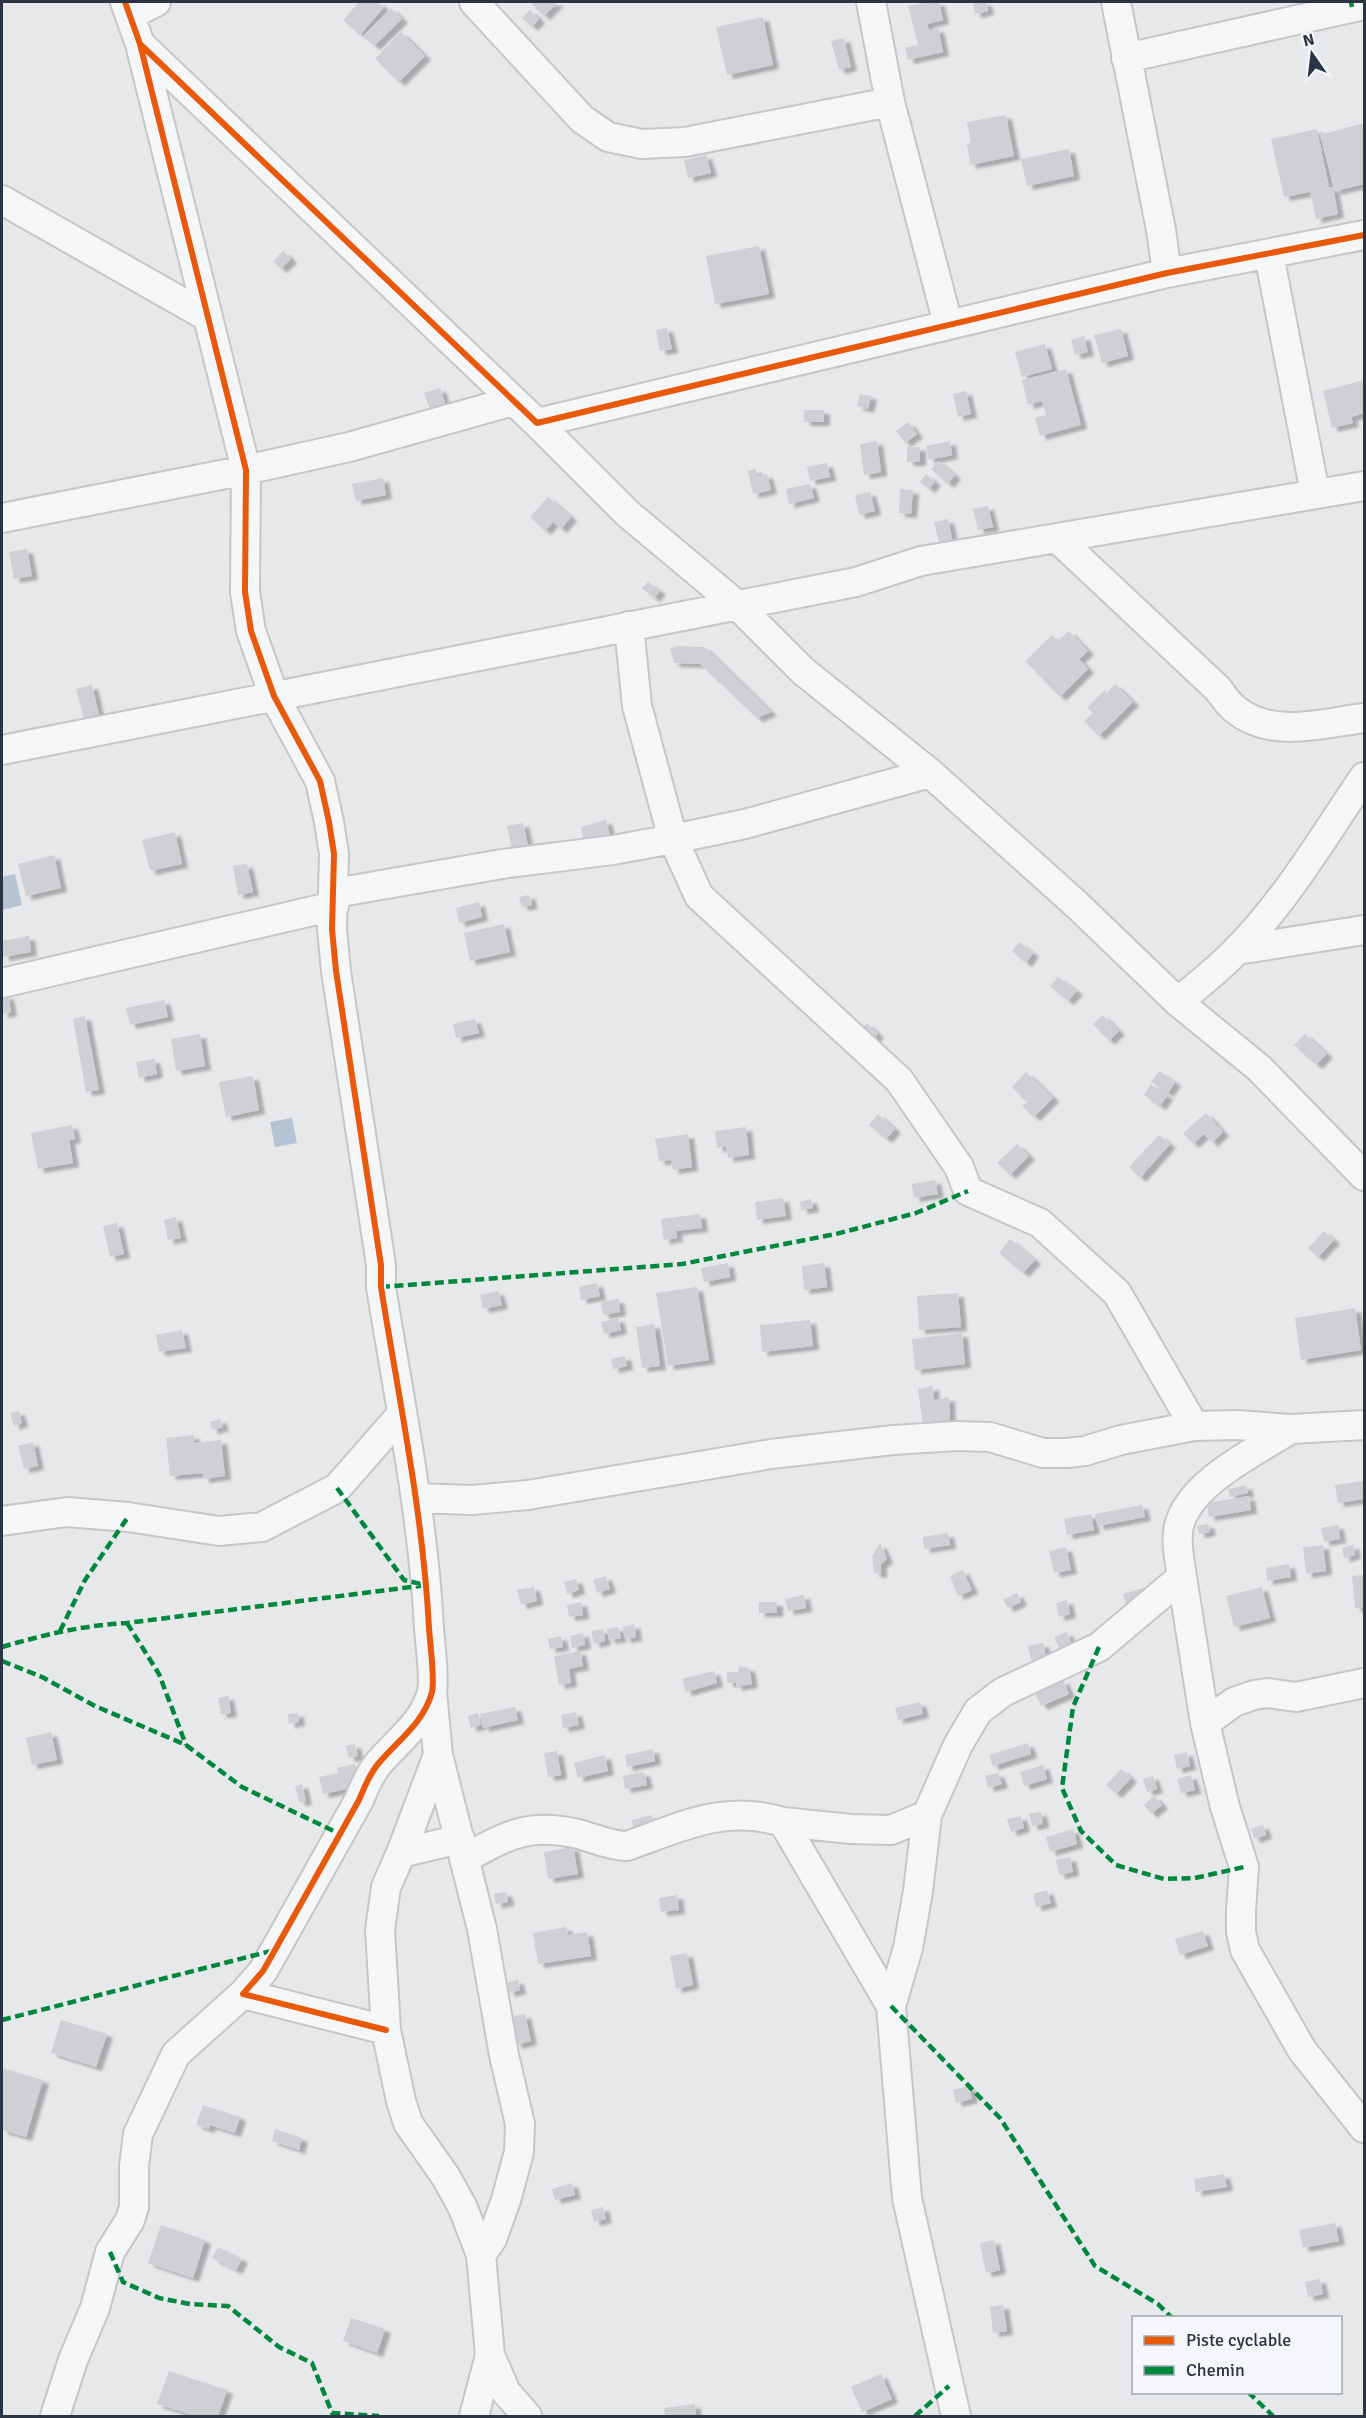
<svg xmlns="http://www.w3.org/2000/svg" width="1366" height="2418" font-family="Signika,sans-serif">
  <style>
    .water { fill: #b4c4d5 }
    .building { fill: #ced0d3; filter: url(#shadow) }
    .lines { fill: none; stroke-linecap: round; stroke-linejoin: round }
    .minor-casing { stroke: #c4c6c8; stroke-width: 32 }
    .minor { stroke: #f5f6f7; stroke-width: 28 }
    .quiet { stroke: #00873e; stroke-width: 4.5; stroke-dasharray: 9 4.5; stroke-linecap: butt }
    .cycleway-casing { stroke: #f4f6f9; stroke-width: 10 }
    .cycleway { stroke: #e8590c; stroke-width: 6 }
  </style>
  <defs>
    <filter id="shadow"><feDropShadow dx="6" dy="4" stdDeviation="1.5" flood-color="#0004"/></filter>
  </defs>
  <rect width="100%" height="100%" fill="#e6e8ea"/>
  <path class="water" d="M 15,874 L 22,905 L 2,910 L 2,877 Z
    M 292,1118 L 297,1143 L 275,1147 L 270,1122 Z"/>
  <path class="building" d="M 359,2 L 377,2 L 384,7 L 360,35 L 343,20 Z
    M 530,2 L 558,2 L 544,16 Z
    M 928,2 L 939,2 L 943,20 L 927,24 L 929,30 L 938,28 L 943,52 L 908,60 L 905,48 L 918,45 L 908,6 Z
    M 973,2 L 986,2 L 988,11 L 975,14 Z
    M 391,8 L 402,19 L 374,46 L 363,36 Z
    M 530,10 L 539,19 L 532,27 L 522,18 Z
    M 763,17 L 773,65 L 727,75 L 716,27 Z
    M 401,32 L 425,56 L 399,82 L 375,59 Z
    M 844,38 L 851,67 L 839,70 L 831,41 Z
    M 1006,115 L 1014,156 L 970,165 L 967,144 L 971,143 L 967,122 Z
    M 1364,123 L 1364,184 L 1335,191 L 1320,135 Z
    M 1317,129 L 1329,187 L 1333,187 L 1338,214 L 1316,219 L 1310,192 L 1284,197 L 1271,139 Z
    M 1069,149 L 1074,176 L 1027,186 L 1021,159 Z
    M 706,155 L 711,173 L 688,178 L 684,160 Z
    M 759,246 L 769,294 L 715,304 L 706,256 Z
    M 283,251 L 291,259 L 281,269 L 273,261 Z
    M 667,328 L 672,349 L 660,351 L 656,330 Z
    M 1121,329 L 1128,356 L 1102,363 L 1094,335 Z
    M 1084,336 L 1088,352 L 1075,355 L 1071,340 Z
    M 1045,344 L 1052,369 L 1022,377 L 1015,352 Z
    M 1066,369 L 1081,425 L 1040,436 L 1035,418 L 1046,415 L 1042,401 L 1028,405 L 1022,380 Z
    M 1364,380 L 1364,413 L 1351,417 L 1353,423 L 1332,428 L 1323,391 Z
    M 440,388 L 446,406 L 431,412 L 424,393 Z
    M 966,391 L 971,414 L 958,417 L 953,394 Z
    M 860,394 L 871,396 L 868,409 L 857,406 Z
    M 804,410 L 824,410 L 824,422 L 804,422 Z
    M 908,422 L 917,434 L 905,443 L 896,431 Z
    M 877,441 L 881,472 L 864,475 L 860,444 Z
    M 950,441 L 952,455 L 929,460 L 926,446 Z
    M 907,447 L 920,447 L 920,462 L 907,462 Z
    M 938,461 L 955,475 L 948,484 L 931,469 Z
    M 827,463 L 830,477 L 810,481 L 807,467 Z
    M 756,469 L 757,476 L 767,474 L 771,490 L 753,494 L 748,471 Z
    M 926,474 L 935,482 L 929,489 L 920,482 Z
    M 383,478 L 386,495 L 356,501 L 352,484 Z
    M 810,484 L 814,498 L 789,504 L 786,489 Z
    M 900,489 L 913,490 L 911,514 L 899,513 Z
    M 870,492 L 875,511 L 859,515 L 855,495 Z
    M 548,497 L 571,517 L 561,529 L 553,522 L 545,531 L 530,517 Z
    M 988,506 L 993,527 L 978,530 L 973,509 Z
    M 948,519 L 953,543 L 940,546 L 934,522 Z
    M 27,549 L 32,576 L 14,579 L 9,552 Z
    M 648,582 L 660,591 L 654,598 L 642,588 Z
    M 1069,631 L 1088,651 L 1079,659 L 1088,669 L 1060,697 L 1025,661 L 1052,635 L 1058,641 Z
    M 677,646 L 704,647 L 771,712 L 757,718 L 700,664 L 674,663 L 670,649 Z
    M 1115,684 L 1133,702 L 1099,736 L 1084,721 L 1093,713 L 1087,707 L 1105,690 L 1107,693 Z
    M 92,685 L 99,715 L 84,719 L 76,689 Z
    M 606,820 L 610,835 L 584,841 L 581,827 Z
    M 523,823 L 529,850 L 513,854 L 507,826 Z
    M 175,832 L 182,864 L 150,871 L 142,840 Z
    M 54,855 L 61,888 L 26,896 L 18,864 Z
    M 247,864 L 253,892 L 238,895 L 233,866 Z
    M 529,895 L 532,905 L 522,907 L 519,897 Z
    M 479,902 L 482,917 L 459,923 L 456,908 Z
    M 504,924 L 510,952 L 470,961 L 464,933 Z
    M 29,936 L 31,952 L 3,957 L 2,941 Z
    M 1019,942 L 1033,953 L 1026,963 L 1012,951 Z
    M 1058,977 L 1077,991 L 1068,1001 L 1050,986 Z
    M 8,995 L 11,1012 L 2,1014 L 2,996 Z
    M 164,1000 L 168,1017 L 130,1025 L 126,1008 Z
    M 1102,1015 L 1119,1031 L 1109,1041 L 1093,1024 Z
    M 85,1016 L 99,1090 L 86,1092 L 73,1019 Z
    M 475,1019 L 479,1033 L 456,1038 L 453,1024 Z
    M 867,1023 L 878,1034 L 869,1044 L 857,1033 Z
    M 200,1034 L 205,1066 L 176,1071 L 171,1039 Z
    M 1305,1034 L 1327,1054 L 1316,1065 L 1294,1045 Z
    M 154,1059 L 157,1074 L 139,1078 L 136,1062 Z
    M 1159,1071 L 1175,1082 L 1168,1093 L 1151,1082 Z
    M 1026,1072 L 1053,1098 L 1034,1117 L 1022,1106 L 1027,1102 L 1012,1087 Z
    M 253,1076 L 259,1110 L 226,1117 L 219,1082 Z
    M 1151,1084 L 1167,1096 L 1160,1106 L 1144,1095 Z
    M 1206,1113 L 1223,1132 L 1212,1143 L 1204,1134 L 1193,1144 L 1183,1133 Z
    M 878,1114 L 895,1129 L 886,1139 L 869,1125 Z
    M 72,1125 L 75,1139 L 69,1140 L 73,1163 L 38,1169 L 31,1133 Z
    M 746,1127 L 749,1155 L 728,1158 L 726,1146 L 717,1148 L 715,1131 Z
    M 688,1134 L 692,1167 L 673,1170 L 671,1160 L 659,1161 L 655,1139 Z
    M 1159,1135 L 1170,1144 L 1140,1178 L 1129,1167 Z
    M 1017,1144 L 1029,1156 L 1010,1175 L 997,1163 Z
    M 935,1180 L 938,1194 L 914,1198 L 912,1184 Z
    M 783,1198 L 786,1216 L 757,1220 L 755,1202 Z
    M 811,1199 L 813,1208 L 802,1210 L 799,1202 Z
    M 700,1214 L 702,1228 L 676,1231 L 677,1238 L 664,1240 L 661,1219 Z
    M 176,1217 L 181,1238 L 168,1240 L 164,1220 Z
    M 117,1223 L 124,1254 L 110,1257 L 103,1226 Z
    M 1324,1231 L 1334,1240 L 1318,1257 L 1308,1248 Z
    M 1010,1239 L 1035,1260 L 1023,1273 L 999,1253 Z
    M 728,1263 L 730,1277 L 704,1282 L 701,1268 Z
    M 824,1263 L 827,1287 L 804,1290 L 802,1266 Z
    M 597,1283 L 600,1296 L 581,1300 L 579,1287 Z
    M 697,1287 L 709,1360 L 668,1366 L 656,1293 Z
    M 498,1291 L 502,1305 L 483,1309 L 480,1295 Z
    M 958,1293 L 961,1327 L 919,1330 L 917,1296 Z
    M 618,1299 L 620,1312 L 603,1315 L 601,1302 Z
    M 1355,1308 L 1361,1350 L 1301,1360 L 1295,1318 Z
    M 618,1318 L 621,1330 L 604,1334 L 601,1322 Z
    M 810,1320 L 813,1346 L 762,1352 L 760,1325 Z
    M 654,1324 L 660,1366 L 642,1368 L 636,1327 Z
    M 182,1330 L 186,1348 L 159,1352 L 156,1335 Z
    M 962,1333 L 965,1364 L 915,1370 L 912,1339 Z
    M 625,1356 L 627,1366 L 613,1369 L 611,1359 Z
    M 933,1386 L 934,1400 L 949,1397 L 950,1422 L 923,1426 L 918,1389 Z
    M 19,1411 L 22,1423 L 14,1426 L 10,1413 Z
    M 220,1419 L 223,1427 L 212,1430 L 210,1422 Z
    M 194,1435 L 194,1443 L 221,1440 L 225,1476 L 203,1479 L 203,1473 L 170,1476 L 166,1438 Z
    M 33,1442 L 38,1466 L 24,1469 L 18,1446 Z
    M 1364,1481 L 1364,1499 L 1338,1503 L 1335,1485 Z
    M 1246,1485 L 1248,1493 L 1230,1497 L 1228,1489 Z
    M 1249,1496 L 1251,1510 L 1209,1517 L 1207,1503 Z
    M 1142,1505 L 1145,1517 L 1098,1526 L 1095,1514 Z
    M 1091,1514 L 1094,1530 L 1067,1535 L 1064,1519 Z
    M 1208,1524 L 1210,1532 L 1199,1534 L 1197,1526 Z
    M 1338,1525 L 1340,1539 L 1324,1542 L 1321,1528 Z
    M 948,1533 L 950,1545 L 924,1549 L 923,1537 Z
    M 880,1543 L 887,1559 L 881,1564 L 881,1574 L 874,1573 L 872,1556 Z
    M 1323,1545 L 1326,1571 L 1306,1574 L 1303,1547 Z
    M 1353,1545 L 1355,1555 L 1344,1558 L 1342,1548 Z
    M 1066,1547 L 1071,1570 L 1054,1573 L 1049,1551 Z
    M 1289,1564 L 1291,1577 L 1267,1581 L 1266,1568 Z
    M 963,1570 L 972,1590 L 958,1596 L 950,1576 Z
    M 1364,1575 L 1364,1608 L 1355,1608 L 1352,1576 Z
    M 606,1576 L 610,1589 L 597,1593 L 593,1580 Z
    M 576,1579 L 579,1590 L 567,1594 L 564,1582 Z
    M 1150,1586 L 1127,1607 L 1123,1594 Z
    M 534,1587 L 537,1601 L 521,1605 L 517,1590 Z
    M 1262,1587 L 1270,1618 L 1234,1627 L 1226,1596 Z
    M 1017,1593 L 1021,1602 L 1008,1608 L 1003,1600 Z
    M 804,1595 L 806,1608 L 788,1611 L 785,1599 Z
    M 1067,1600 L 1070,1614 L 1059,1617 L 1056,1603 Z
    M 581,1602 L 583,1615 L 569,1617 L 567,1605 Z
    M 759,1602 L 777,1602 L 777,1613 L 759,1613 Z
    M 634,1624 L 636,1637 L 625,1639 L 623,1627 Z
    M 618,1627 L 621,1638 L 609,1640 L 607,1629 Z
    M 603,1629 L 605,1641 L 594,1644 L 591,1631 Z
    M 1067,1632 L 1071,1643 L 1059,1648 L 1054,1637 Z
    M 583,1633 L 585,1645 L 572,1648 L 570,1636 Z
    M 561,1636 L 563,1647 L 550,1649 L 548,1639 Z
    M 1043,1643 L 1046,1657 L 1031,1660 L 1028,1646 Z
    M 580,1651 L 583,1666 L 569,1669 L 571,1683 L 559,1685 L 554,1656 Z
    M 739,1666 L 749,1668 L 752,1684 L 736,1687 L 736,1683 L 727,1683 L 727,1672 L 738,1672 Z
    M 714,1671 L 717,1683 L 686,1692 L 682,1679 Z
    M 1063,1680 L 1069,1694 L 1041,1706 L 1035,1693 Z
    M 228,1696 L 231,1713 L 221,1714 L 218,1698 Z
    M 920,1702 L 923,1714 L 898,1720 L 895,1708 Z
    M 515,1707 L 518,1720 L 483,1728 L 480,1714 Z
    M 576,1712 L 579,1725 L 563,1728 L 561,1715 Z
    M 298,1713 L 299,1722 L 289,1724 L 288,1714 Z
    M 478,1713 L 481,1725 L 471,1728 L 468,1716 Z
    M 51,1732 L 57,1760 L 32,1765 L 26,1738 Z
    M 1028,1743 L 1031,1754 L 993,1766 L 989,1755 Z
    M 355,1744 L 358,1756 L 349,1758 L 346,1746 Z
    M 653,1749 L 655,1761 L 627,1767 L 625,1755 Z
    M 557,1751 L 561,1775 L 548,1777 L 544,1753 Z
    M 1187,1752 L 1190,1766 L 1177,1769 L 1174,1755 Z
    M 605,1755 L 608,1771 L 578,1778 L 574,1763 Z
    M 355,1764 L 360,1786 L 323,1794 L 319,1777 L 338,1773 L 337,1768 Z
    M 1043,1765 L 1047,1779 L 1024,1786 L 1020,1772 Z
    M 1121,1769 L 1131,1778 L 1116,1794 L 1106,1785 Z
    M 644,1772 L 647,1785 L 625,1789 L 623,1776 Z
    M 998,1773 L 1002,1784 L 988,1788 L 985,1776 Z
    M 1191,1775 L 1195,1790 L 1181,1793 L 1177,1779 Z
    M 1153,1776 L 1157,1789 L 1147,1792 L 1143,1779 Z
    M 302,1784 L 306,1801 L 299,1802 L 295,1786 Z
    M 1154,1796 L 1162,1805 L 1151,1814 L 1144,1805 Z
    M 1041,1812 L 1043,1824 L 1032,1826 L 1029,1814 Z
    M 652,1815 L 655,1828 L 634,1831 L 632,1820 Z
    M 1021,1816 L 1024,1828 L 1011,1832 L 1007,1819 Z
    M 1263,1825 L 1266,1835 L 1254,1839 L 1251,1829 Z
    M 1073,1829 L 1077,1844 L 1050,1852 L 1046,1837 Z
    M 573,1847 L 578,1874 L 548,1879 L 544,1852 Z
    M 1070,1857 L 1073,1872 L 1059,1875 L 1056,1860 Z
    M 1047,1890 L 1051,1903 L 1036,1907 L 1033,1894 Z
    M 506,1892 L 508,1902 L 496,1904 L 494,1894 Z
    M 677,1895 L 679,1910 L 661,1912 L 659,1898 Z
    M 566,1927 L 568,1935 L 587,1932 L 591,1956 L 538,1964 L 533,1933 Z
    M 1203,1931 L 1208,1946 L 1180,1955 L 1175,1939 Z
    M 687,1953 L 693,1985 L 676,1989 L 670,1956 Z
    M 518,1980 L 520,1990 L 509,1993 L 506,1983 Z
    M 525,2014 L 531,2041 L 516,2045 L 510,2017 Z
    M 61,2020 L 107,2034 L 96,2067 L 51,2053 Z
    M 2,2068 L 43,2080 L 26,2137 L 2,2130 Z
    M 969,2086 L 972,2099 L 956,2103 L 953,2090 Z
    M 203,2105 L 240,2117 L 235,2133 L 210,2125 L 209,2129 L 196,2125 Z
    M 275,2129 L 302,2138 L 299,2150 L 272,2141 Z
    M 1224,2174 L 1227,2187 L 1196,2192 L 1194,2179 Z
    M 572,2183 L 575,2195 L 555,2200 L 552,2189 Z
    M 603,2207 L 606,2219 L 594,2222 L 591,2210 Z
    M 1335,2223 L 1339,2241 L 1303,2248 L 1299,2230 Z
    M 161,2225 L 205,2240 L 193,2278 L 148,2263 Z
    M 994,2240 L 1000,2270 L 986,2273 L 980,2243 Z
    M 218,2247 L 242,2259 L 236,2270 L 212,2258 Z
    M 1320,2279 L 1323,2294 L 1308,2297 L 1305,2282 Z
    M 1003,2305 L 1007,2331 L 993,2333 L 990,2307 Z
    M 351,2318 L 385,2329 L 377,2353 L 343,2341 Z
    M 169,2371 L 227,2390 L 218,2416 L 196,2416 L 157,2404 Z
    M 881,2374 L 892,2399 L 862,2412 L 851,2387 Z
    M 695,2404 L 696,2416 L 665,2416 L 664,2408 Z"/>
  <g class="lines">
    <defs>
      <path id="minor" d="M 125,2 L 140,44 L 537,423 L 1167,273 L 1364,235
        M 474,2 L 582,119 L 608,137 L 642,144 L 685,142 L 890,102
        M 871,2 L 890,102 L 948,324
        M 1116,2 L 1161,230 L 1167,273
        M 130,15 L 156,2
        M 140,44 L 246,470 L 245,592 L 251,631 L 274,696 L 320,781 L 329,822 L 334,854 L 332,929 L 336,971 L 381,1265 L 381,1287 C 399,1400 423,1513 429,1628 C 430,1644 435,1678 432,1692 C 424,1723 397,1741 378,1764 C 369,1775 364,1788 359,1800 L 275,1950 L 263,1971 L 243,1994 L 386,2030
        M 1126,58 L 1364,5
        M 2,200 L 208,317
        M 1269,254 L 1315,493
        M 537,423 L 627,513 L 737,605 L 803,671 L 930,773 L 1076,904 L 1178,1002 L 1259,1068 L 1364,1176
        M 2,518 L 246,470 L 349,447 L 513,401
        M 1057,538 L 1218,689 C 1223,696 1229,705 1236,710 C 1272,739 1323,723 1364,718
        M 629,626 L 637,706 L 673,839 L 699,896 L 899,1080 L 959,1167 L 968,1191 L 1040,1223 L 1117,1293 L 1194,1426
        M 2,750 L 856,582 L 921,561 L 1364,486
        M 335,893 L 502,864 L 613,850 L 673,839 L 745,824 L 930,773
        M 1237,950 L 1364,930
        M 2,983 L 334,906
        M 1178,1002 C 1198,985 1219,969 1237,950 C 1287,899 1324,836 1364,777
        M 416,1498 L 472,1500 L 528,1495 L 771,1454 L 893,1440 L 957,1436 L 990,1437 L 1043,1453 L 1067,1453 L 1085,1451 L 1121,1440 L 1194,1426 L 1237,1425 L 1291,1429 L 1364,1425
        M 2,1521 L 67,1512 L 128,1517 L 219,1531 L 262,1527 L 337,1488 L 401,1415
        M 1182,1577 L 1205,1723
        M 1364,1683 L 1296,1697 L 1267,1693 L 1254,1695 L 1234,1702 L 1205,1723 L 1225,1807 L 1244,1867 L 1241,1910 L 1241,1932 L 1245,1950 L 1302,2050 L 1364,2128
        M 432,1692 L 438,1755 L 482,1929 L 504,2055 L 520,2124 L 519,2152 L 506,2200 L 492,2239 L 481,2255
        M 927,1815 L 958,1745 L 978,1711 L 1003,1692 L 1099,1647 L 1182,1577 C 1180,1562 1175,1541 1179,1526 C 1189,1483 1256,1451 1291,1429
        M 783,1822 L 851,1829 L 891,1830 L 927,1815 L 918,1891 L 908,1948 L 891,2006 L 907,2198 L 956,2416
        M 460,1839 L 401,1853 L 386,1887 L 380,1930 L 386,2030 L 401,2101 L 408,2123 L 446,2177 L 463,2208 L 481,2255 L 490,2355 L 506,2392 L 527,2416
        M 401,1853 L 438,1755
        M 464,1859 C 506,1836 528,1822 578,1834 C 594,1838 610,1846 627,1846 C 681,1827 724,1804 783,1822 L 891,2006
        M 55,2416 L 73,2360 L 95,2308 L 110,2252 L 130,2220 L 134,2207 L 134,2166 L 138,2134 L 176,2054 L 243,1994
        M 474,2416 L 490,2355"/>
    </defs>
    <use href="#minor" class="minor-casing"/>
    <use href="#minor" class="minor"/>
    <path class="quiet" d="M 1351,2 L 1352,7
      M 381,1287 L 682,1264 L 836,1234 L 916,1213 L 968,1191
      M 337,1488 L 404,1580 L 421,1584
      M 127,1623 L 159,1674 L 186,1745
      M 60,1631 L 85,1580 L 128,1517
      M 2,1647 C 43,1635 84,1625 127,1623 L 427,1585
      M 1099,1647 L 1073,1707 L 1062,1788 L 1081,1831 L 1116,1865 L 1164,1879 L 1195,1878 L 1244,1867
      M 2,1661 L 42,1677 L 95,1706 L 186,1745 L 242,1787 L 340,1834
      M 891,2006 L 1000,2118 L 1095,2266 L 1158,2304 L 1172,2318
      M 2,2020 L 275,1950
      M 110,2252 L 123,2282 L 159,2298 L 190,2304 L 228,2306 L 279,2347 L 312,2363 L 332,2413 L 379,2416
      M 1248,2392 L 1273,2416
      M 915,2416 L 949,2386"/>
    <defs>
      <path id="cycleway" d="M 125,2 L 140,44 L 537,423 L 1167,273 L 1364,235
        M 140,44 L 246,470 L 245,592 L 251,631 L 274,696 L 320,781 L 329,822 L 334,854 L 332,929 L 336,971 L 381,1265 L 381,1287 C 399,1400 423,1513 429,1628 C 430,1644 435,1678 432,1692 C 424,1723 397,1741 378,1764 C 369,1775 364,1788 359,1800 L 275,1950 L 263,1971 L 243,1994 L 386,2030"/>
    </defs>
    <use href="#cycleway" class="cycleway-casing"/>
    <use href="#cycleway" class="cycleway"/>
  </g>
  <rect width="1366" height="2418" fill="none" stroke="#2b3445" stroke-width="6"/>
  <rect x="1132" y="2316" width="210" height="78" fill="#f4f6f9" stroke="#a4a8b1" stroke-width="1.5"/>
  <rect x="1144" y="2336" width="30" height="9" fill="#e8590c" stroke="#a4a8b1" stroke-width="1.5"/>
  <text x="1186" y="2346" font-size="18" fill="#2b3445">Piste cyclable</text>
  <rect x="1144" y="2366" width="30" height="9" fill="#00873e" stroke="#a4a8b1" stroke-width="1.5"/>
  <text x="1186" y="2376" font-size="18" fill="#2b3445">Chemin</text>
  <g transform="translate(1312 54) rotate(346)" stroke="#f4f6f9" stroke-width="4.5" paint-order="stroke">
  <path d="M0-4.5L10 22L0 15L-10 22Z" fill="#2b3445"/>
  <text y="-9" font-size="16" font-weight="bold" text-anchor="middle" fill="#2b3445">N</text>
  </g>
</svg>
